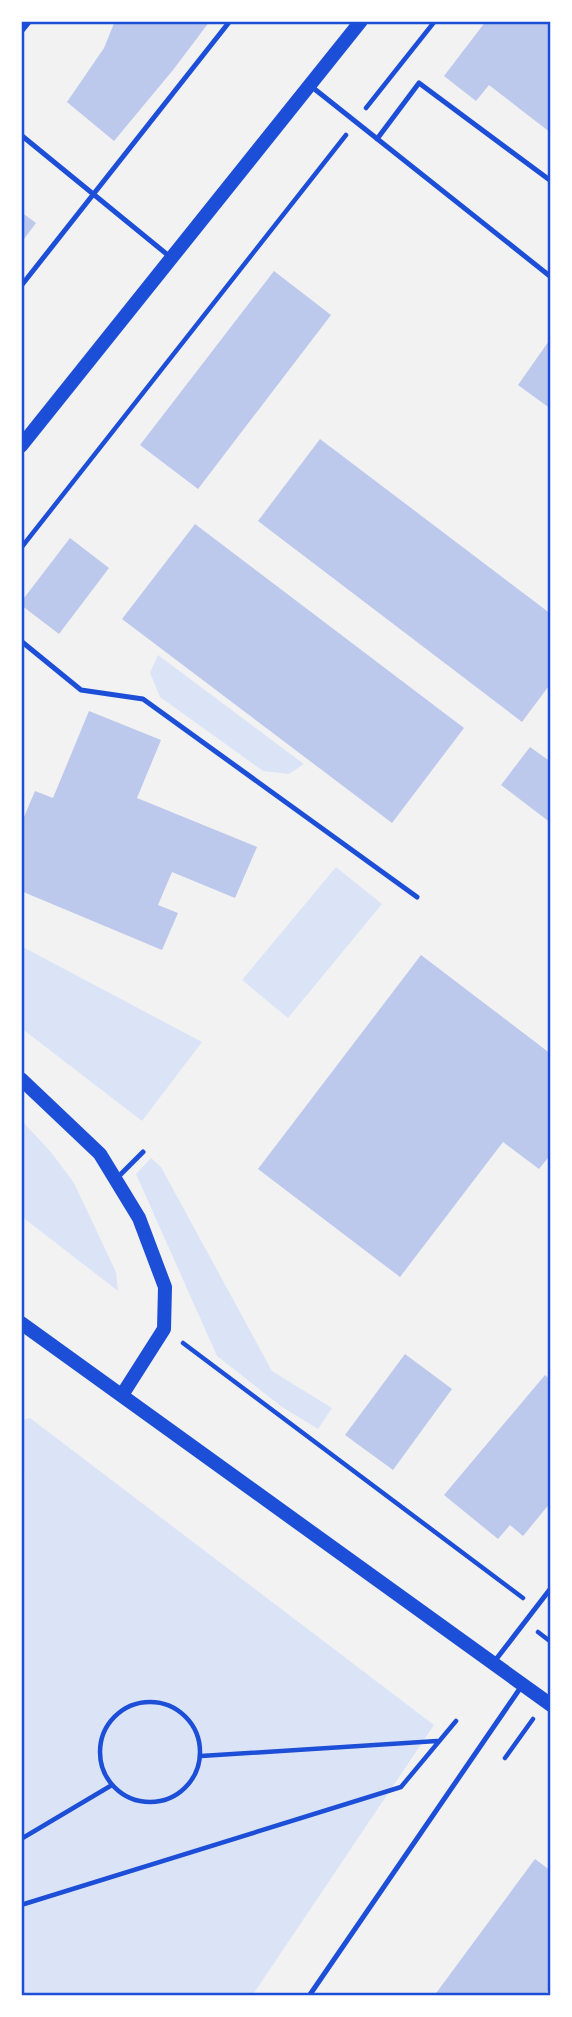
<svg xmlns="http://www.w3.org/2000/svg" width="572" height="2017" font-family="'Sofia Sans Condensed',sans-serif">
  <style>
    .green { fill: #dbe4f7 }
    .building { fill: #bdc9ec }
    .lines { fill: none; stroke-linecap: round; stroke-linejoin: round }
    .path { stroke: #1d4ed8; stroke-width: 4.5 }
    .service { stroke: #1d4ed8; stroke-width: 5 }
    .secondary { stroke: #1d4ed8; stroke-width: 14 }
    .neatline { fill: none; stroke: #1d4ed8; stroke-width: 2.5 }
  </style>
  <rect width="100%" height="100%" fill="#f2f2f2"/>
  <path class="green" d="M 158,655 L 304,764 L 289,774 L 263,771 L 160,697 L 150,673 Z
    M 336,867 L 382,904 L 288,1018 L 242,980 Z
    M 21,946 L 202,1042 L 142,1121 L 21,1028 Z
    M 21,1120 L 51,1152 L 74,1183 L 116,1272 L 118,1291 L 21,1216 Z
    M 151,1158 L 161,1167 L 272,1371 L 332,1408 L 318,1429 L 282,1407 L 217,1356 L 136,1174 Z
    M 30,1418 L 434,1725 L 252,1996 L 21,1996 L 21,1481 L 25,1478 L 21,1470 L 21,1420 Z"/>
  <path class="building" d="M 115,21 L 210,21 L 173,70 L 114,141 L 67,102 L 104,48 Z
    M 486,21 L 551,21 L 551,133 L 489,85 L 476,101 L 444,76 Z
    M 21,212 L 36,223 L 21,243 Z
    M 274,271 L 331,315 L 198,489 L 140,445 Z
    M 551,338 L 551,409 L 518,385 Z
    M 320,439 L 551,614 L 551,683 L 522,722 L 258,521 Z
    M 195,524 L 464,728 L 392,823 L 122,619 Z
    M 70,538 L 109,568 L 59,634 L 21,605 L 21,602 Z
    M 89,711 L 161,740 L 137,798 L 257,847 L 235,898 L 172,872 L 158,905 L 178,913 L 162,950 L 21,891 L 21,824 L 35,791 L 53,798 Z
    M 530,747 L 551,762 L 551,823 L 501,785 Z
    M 421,955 L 551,1054 L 551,1154 L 539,1169 L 503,1142 L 400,1277 L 258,1169 Z
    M 405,1354 L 452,1389 L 393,1470 L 345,1435 Z
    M 545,1375 L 551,1380 L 551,1502 L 523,1536 L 510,1525 L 498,1539 L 444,1495 Z
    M 535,1859 L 551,1871 L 551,1986 L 544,1996 L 434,1996 Z"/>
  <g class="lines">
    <path class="path" d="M 366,108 L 435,21
      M 21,548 L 346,135
      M 183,1343 L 523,1598
      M 538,1632 L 551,1642
      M100 1752a50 50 0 1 1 100 0a50 50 0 1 1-100 0Z
      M 201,1756 L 437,1741
      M 505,1758 L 533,1719
      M 21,1839 L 112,1785
      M 21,1905 L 401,1787 L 456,1721"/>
    <path class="service" d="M 21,32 L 30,21
      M 312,87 L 551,277
      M 21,135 L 169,256
      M 377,139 L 419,83 L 551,181
      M 21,286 L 230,21
      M 21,641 L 81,690 L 143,699 L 417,897
      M 117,1178 L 143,1152
      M 494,1662 L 551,1588
      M 309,1996 L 521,1687"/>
    <path class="secondary" d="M 21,446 L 361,21
      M 21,1079 L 100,1154 L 139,1218 L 165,1287 L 164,1329 L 122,1395
      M 21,1323 L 551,1705"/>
  </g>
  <rect width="572" height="2017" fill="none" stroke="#ffffff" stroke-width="46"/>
  <rect x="23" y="23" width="526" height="1971" class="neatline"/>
</svg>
